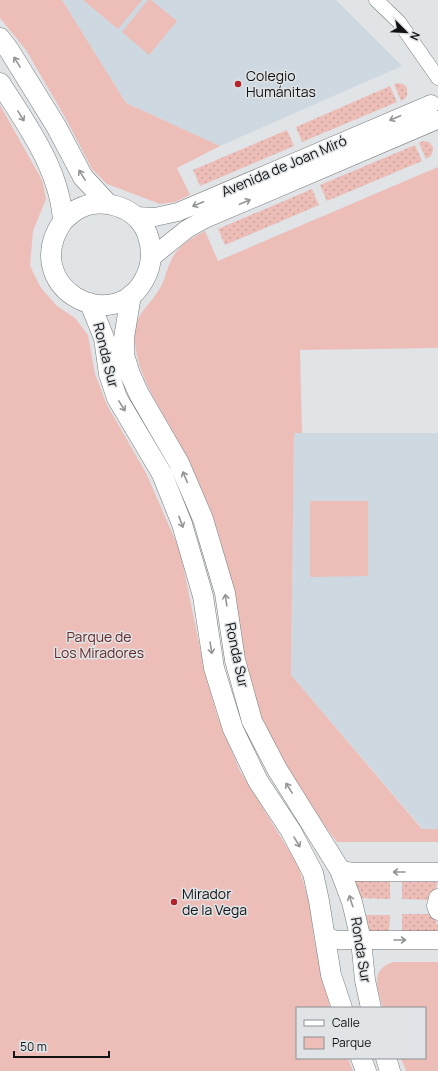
<svg xmlns="http://www.w3.org/2000/svg" width="438" height="1071" font-family="Manrope,sans-serif">
  <style>
    .built { fill: #ced8e0 }
    .green { fill: #edbdb8 }
    .garden { fill: url(#garden-dots) }
    .lines { fill: none; stroke-linecap: round; stroke-linejoin: round }
    .minor-casing { stroke: #777b7d; stroke-width: 15 }
    .tertiary-casing { stroke: #777b7d; stroke-width: 19 }
    .secondary-casing { stroke: #777b7d; stroke-width: 21 }
    .minor { stroke: #fff; stroke-width: 14 }
    .tertiary { stroke: #fff; stroke-width: 18 }
    .secondary { stroke: #fff; stroke-width: 20 }
    .oneway { stroke: #949595 }
    .poi-dot { fill: #b4232a; stroke: #e0e4e7; stroke-width: 1.5 }
    .labels { text-anchor: middle; stroke-width: 3; stroke-linejoin: round; paint-order: stroke }
    .poi-label { font-size: 14px; fill: #121314; stroke: #e0e4e7; text-anchor: start }
    .street-label { font-size: 14px; fill: #121314; stroke: #e0e4e7 }
    .park-label { font-size: 14px; fill: #662927; stroke: #e0e4e7 }
  </style>
  <defs>
    <pattern id="garden-dots" width="8" height="8" patternUnits="userSpaceOnUse"><rect width="8" height="8" fill="#edbdb8"/><path d="M2 2h.1M6 6h.1" fill="none" stroke="#caa29d" stroke-width="1.8" stroke-linecap="round"/></pattern>
  </defs>
  <rect width="100%" height="100%" fill="#e0e4e7"/>
  <path class="built" d="M 62,0 L 336,0 L 402,66 L 220,146 L 126,103 Z
    M 294,433 L 438,433 L 438,829 L 423,829 L 291,675 Z"/>
  <path class="green" d="M 0,0 L 62,0 L 126,103 L 220,146 L 177,168 L 190,195 L 175,202 L 160,204 L 107,184 L 92,169 L 66,119 L 26,50 L 0,18 Z
    M 83,0 L 142,0 L 118,29 Z
    M 148,0 L 151,0 L 177,21 L 149,55 L 122,32 Z
    M 0,105 L 42,180 L 46,199 L 33,231 L 30,266 L 41,288 L 57,306 L 75,318 L 88,335 L 95,374 L 107,405 L 146,473 L 180,551 L 205,672 L 217,715 L 240,771 L 298,865 L 309,901 L 314,939 L 330,1008 L 297,1008 L 297,1058 L 348,1058 L 353,1071 L 0,1071 Z
    M 438,167 L 438,348 L 300,350 L 302,433 L 294,433 L 291,675 L 422,829 L 438,829 L 438,842 L 337,842 C 305,801 267,745 253,694 C 238,636 234,577 214,520 C 205,496 194,471 182,448 C 165,414 138,381 135,342 C 133,313 148,309 160,288 C 165,280 166,271 170,263 C 176,247 190,239 205,231 L 218,261 Z
    M 310,501 L 368,501 L 368,576 L 310,577 Z
    M 393,962 L 438,962 L 438,1071 L 406,1071 L 401,1058 L 425,1058 L 425,1008 L 383,1008 C 378,989 369,970 393,962 Z"/>
  <path class="garden" d="M 398,83 L 403,84 L 407,88 C 408,95 407,98 401,101 L 394,84 Z
    M 390,86 L 397,102 L 302,142 L 296,127 Z
    M 287,130 L 294,146 L 200,186 L 193,170 Z
    M 423,141 L 429,142 L 433,147 C 433,153 432,156 426,159 L 419,143 Z
    M 415,145 L 422,161 L 327,201 L 320,185 Z
    M 312,189 L 319,205 L 225,245 L 218,229 Z
    M 354,881 L 390,882 L 390,899 L 360,898 Z
    M 402,882 L 438,882 L 432,900 L 402,899 Z
    M 402,914 L 433,914 L 438,926 L 438,932 L 402,932 Z
    M 366,915 L 390,915 L 389,932 L 370,931 Z"/>
  <g class="lines">
    <defs>
      <path id="minor" d="M 376,0 L 399,22 L 438,78"/>
      <path id="tertiary" d="M 135,216 L 155,217 L 178,212 L 431,104
        M 152,257 L 187,229 L 205,219 L 437,120
        M 340,870 L 353,872 L 438,872
        M 438,898 L 436,906 L 438,911
        M 326,937 L 337,940 L 438,940"/>
      <path id="secondary" d="M 0,38 L 9,50 L 56,126 L 83,177 L 108,204
        M 0,83 C 27,125 60,170 63,221 C 18,286 112,338 144,280 C 153,264 153,249 147,233 C 136,206 102,197 78,209 C 72,212 68,217 63,221
        M 131,295 L 124,338 L 124,355 L 130,374 L 139,394 L 179,463 L 203,519 L 225,593 L 235,660 L 252,721 L 277,769 L 340,870 L 352,902 L 361,940 L 365,980 L 371,1008
        M 90,303 L 104,338 L 109,374 L 117,398 L 162,474 L 182,524 L 203,596 L 214,668 L 233,729 L 258,781 L 291,831 L 313,873 L 319,901 L 331,975 L 342,1008
        M 361,1058 L 366,1071
        M 386,1058 L 390,1071"/>
    </defs>
    <use href="#minor" class="minor-casing"/>
    <use href="#tertiary" class="tertiary-casing"/>
    <use href="#secondary" class="secondary-casing"/>
    <use href="#minor" class="minor"/>
    <use href="#tertiary" class="tertiary"/>
    <use href="#secondary" class="secondary"/>
  </g>
  <defs><path id="oneway-shaft" d="M-6 0H5M1.5-3L5.5 0L1.5 3" fill="none" stroke-width="1.6" stroke-linecap="round" stroke-linejoin="round"/></defs>
  <g class="oneway">
    <use href="#oneway-shaft" transform="translate(17 62) rotate(-122)"/>
    <use href="#oneway-shaft" transform="translate(21 116) rotate(58)"/>
    <use href="#oneway-shaft" transform="translate(395 118) rotate(157)"/>
    <use href="#oneway-shaft" transform="translate(82 175) rotate(-122)"/>
    <use href="#oneway-shaft" transform="translate(245 202) rotate(-23)"/>
    <use href="#oneway-shaft" transform="translate(198 204) rotate(157)"/>
    <use href="#oneway-shaft" transform="translate(122 406) rotate(58)"/>
    <use href="#oneway-shaft" transform="translate(185 477) rotate(-113)"/>
    <use href="#oneway-shaft" transform="translate(181 522) rotate(70)"/>
    <use href="#oneway-shaft" transform="translate(226 600) rotate(-98)"/>
    <use href="#oneway-shaft" transform="translate(211 648) rotate(81)"/>
    <use href="#oneway-shaft" transform="translate(289 788) rotate(-122)"/>
    <use href="#oneway-shaft" transform="translate(297 842) rotate(59)"/>
    <use href="#oneway-shaft" transform="translate(399 872) rotate(180)"/>
    <use href="#oneway-shaft" transform="translate(351 901) rotate(-108)"/>
    <use href="#oneway-shaft" transform="translate(400 940)"/>
  </g>
  <g class="poi-dot">
    <circle cx="238" cy="84" r="4"/>
    <circle cx="174" cy="902" r="4"/>
  </g>
  <g class="labels">
    <g class="poi-label">
      <text x="246" y="81">Colegio<tspan x="246" dy="16">Humánitas</tspan></text>
      <text x="182" y="899">Mirador<tspan x="182" dy="16">de la Vega</tspan></text>
    </g>
    <g class="street-label">
      <text transform="translate(284 166) rotate(-23)" y="5">Avenida de Joan Miró</text>
      <text transform="translate(106 355) rotate(76)" y="5">Ronda Sur</text>
      <text transform="translate(237 655) rotate(78)" y="5">Ronda Sur</text>
      <text transform="translate(361 950) rotate(81)" y="5">Ronda Sur</text>
    </g>
    <g class="park-label">
      <text x="99" y="642">Parque de<tspan x="99" dy="16">Los Miradores</tspan></text>
    </g>
  </g>
  <rect x="296" y="1007" width="130" height="52" fill="#e0e4e7" stroke="#8e9093"/>
  <rect x="304" y="1020" width="20" height="6" fill="#ffffff" stroke="#8e9093"/>
  <text x="332" y="1027" font-size="12" fill="#121314">Calle</text>
  <rect x="304" y="1037" width="20" height="12" fill="#edbdb8" stroke="#8e9093"/>
  <text x="332" y="1047" font-size="12" fill="#121314">Parque</text>
  <g transform="translate(406 32) rotate(114)" stroke="#e0e4e7" stroke-width="3" paint-order="stroke">
  <path d="M0-3L7 15L0 10L-7 15Z" fill="#121314"/>
  <text y="-6" font-size="11" font-weight="bold" text-anchor="middle" fill="#121314">N</text>
  </g>
  <path d="M14 1051v6h95v-6" fill="none" stroke="#121314" stroke-width="2"/>
  <text x="20" y="1051" font-size="12" fill="#121314" stroke="#e0e4e7" stroke-width="3" paint-order="stroke">50 m</text>
</svg>
